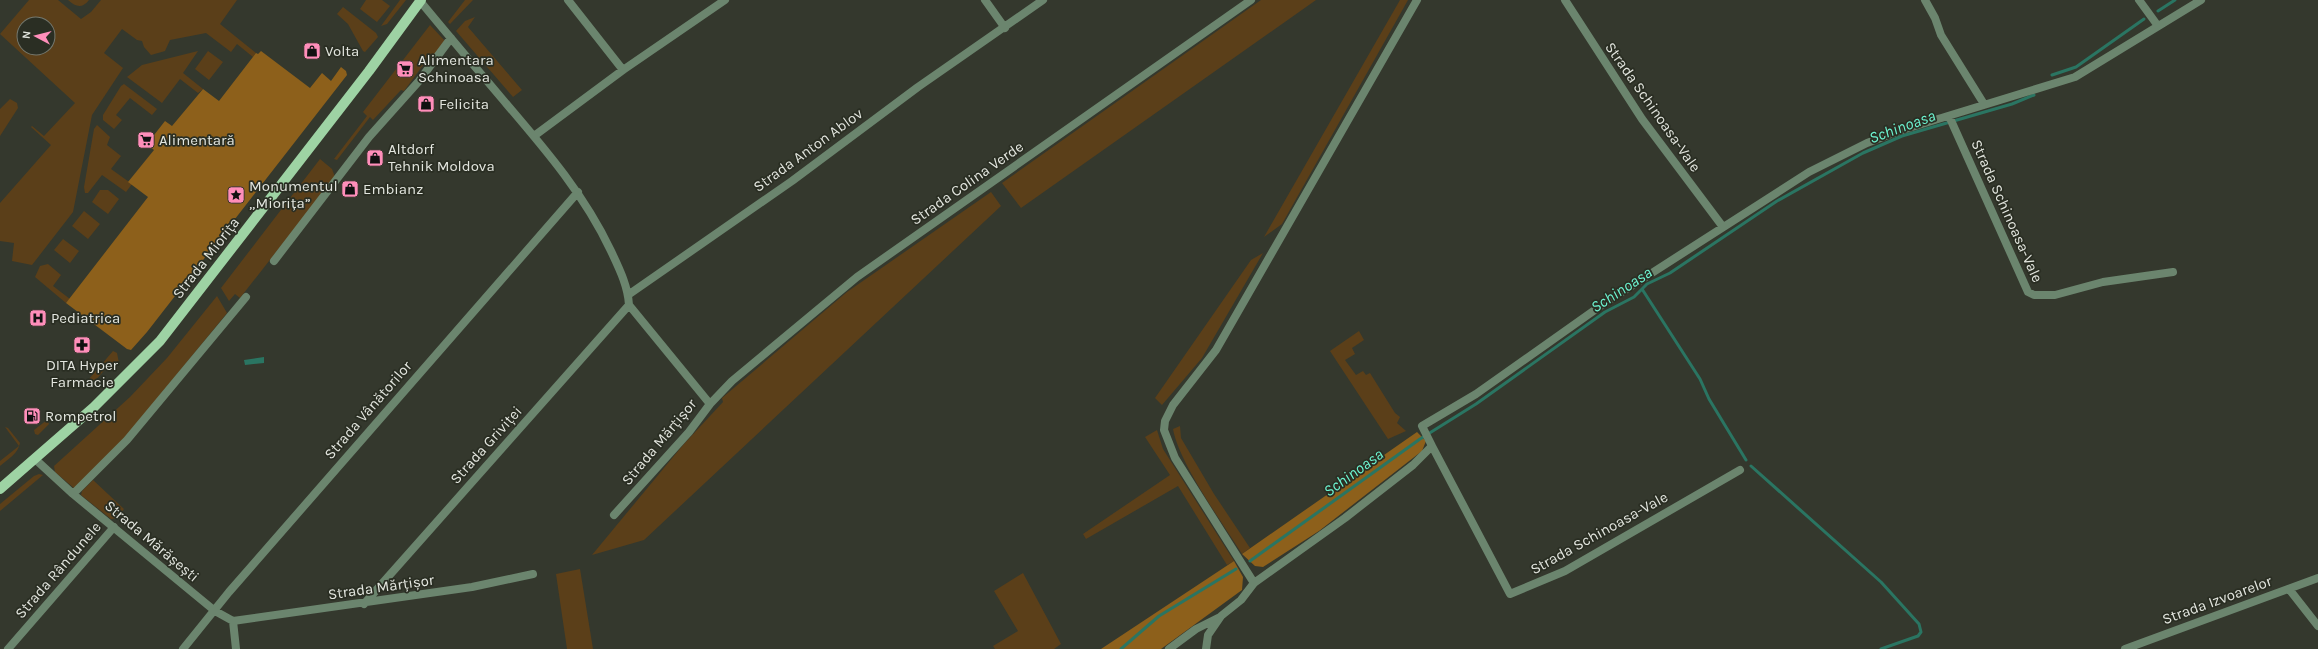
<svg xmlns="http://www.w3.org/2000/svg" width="2318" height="649" font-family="Karla,sans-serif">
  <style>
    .green { fill: #5b3f19; fill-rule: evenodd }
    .forest { fill: #8d601b }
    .water { fill: #2a7562 }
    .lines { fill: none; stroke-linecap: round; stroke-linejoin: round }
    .stream { stroke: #2a7562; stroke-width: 3 }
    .street { stroke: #6b856e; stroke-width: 8 }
    .primary { stroke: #9ed3a4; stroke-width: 10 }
    .labels { text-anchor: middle; stroke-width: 3.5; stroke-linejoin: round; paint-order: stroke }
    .poi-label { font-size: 15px; fill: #e3e6df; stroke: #2a2e23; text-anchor: start }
    .street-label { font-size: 15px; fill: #e3e6df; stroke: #2a2e23 }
    .water-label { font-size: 16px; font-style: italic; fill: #6df4d1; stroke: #2a2e23 }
  </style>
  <rect width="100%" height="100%" fill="#34382d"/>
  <path class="green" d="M 29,0 L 58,0 L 81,19 L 91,12 L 101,0 L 237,0 L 220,24 L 256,53 L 253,57 L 237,44 L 231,52 L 206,33 L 170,40 L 165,51 L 151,55 L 144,47 L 142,41 L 137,40 L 122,29 L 104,53 L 123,68 L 92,115 L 73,212 L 32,265 L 12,261 L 14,243 L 0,241 L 0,203 L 51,145 L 31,127 L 32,126 L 44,136 L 75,103 L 0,34 ZM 24,24 L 48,24 L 48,48 L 24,48 Z
    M 68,0 L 89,0 C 82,9 76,7 68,0 Z
    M 366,0 L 382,0 L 390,6 L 377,22 L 360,9 Z
    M 400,0 L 406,0 L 387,24 L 381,26 Z
    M 465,0 L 473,0 L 450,24 L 448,22 Z
    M 1261,0 L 1316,0 L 1021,208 L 1002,183 Z
    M 1400,0 L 1408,0 L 1282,224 L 1264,237 Z
    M 343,7 L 376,33 L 378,37 L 365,52 L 363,51 L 348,24 L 337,14 Z
    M 475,17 L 468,27 L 522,90 L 513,97 L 456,31 L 465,21 Z
    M 430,25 L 445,41 L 435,56 L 429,57 L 404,91 L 401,90 L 373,120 L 370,117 L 337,160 L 334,159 L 367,116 L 363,112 Z
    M 198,51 L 183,73 L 203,89 L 198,93 L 180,79 L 162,103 L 127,77 L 142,65 Z
    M 208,51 L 223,62 L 209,80 L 195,69 Z
    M 124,84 L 157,109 L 152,115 L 130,98 L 116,115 L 122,120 L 114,129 L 103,120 L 103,115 L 121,86 Z
    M 10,99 L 17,103 L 18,108 L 0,136 L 0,109 Z
    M 97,125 L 110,137 L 107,145 L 121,156 L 111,169 L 132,184 L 126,192 L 102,175 L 88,193 L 85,193 L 84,187 L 94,129 Z
    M 320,159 L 332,169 L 335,177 L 240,298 L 235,294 L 229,301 L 221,288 Z
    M 100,190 L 108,190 L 119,199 L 108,214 L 92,202 Z
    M 991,192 L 1001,206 L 644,540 L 592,555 L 683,445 L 723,402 L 722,398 L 847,292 Z
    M 84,211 L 100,224 L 88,239 L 72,226 Z
    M 63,239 L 79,251 L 70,263 L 54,250 Z
    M 1263,253 L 1202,358 L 1162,405 L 1155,398 L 1251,260 Z
    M 48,264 L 61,275 L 53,286 L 70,299 L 66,303 L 35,277 L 40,266 Z
    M 217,296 L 227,313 L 128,434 L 75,489 L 55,472 L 54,466 L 130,397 L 167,358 Z
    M 1359,331 L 1364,340 L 1352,348 L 1355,354 L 1345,360 L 1356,375 L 1363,371 L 1366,375 L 1370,373 L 1395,413 L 1400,417 L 1397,423 L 1406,431 L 1388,439 L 1330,351 Z
    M 113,351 L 117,353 L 119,363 L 114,370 L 109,365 L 93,383 L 89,379 Z
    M 47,420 L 49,424 L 38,435 L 35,434 L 34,430 Z
    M 1180,426 L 1181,438 L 1214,494 L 1250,548 L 1242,554 C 1222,522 1179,463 1173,429 Z
    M 5,427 L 8,428 L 20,443 C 18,454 8,459 0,466 L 0,461 L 19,446 Z
    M 1157,430 L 1163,449 L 1234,561 L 1227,565 L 1178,486 L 1086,539 L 1083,534 L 1170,475 L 1145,437 Z
    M 39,474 L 43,475 L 0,511 L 0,504 L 34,476 Z
    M 93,480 L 124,509 L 117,518 L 111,519 L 81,495 L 82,491 Z
    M 580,569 L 593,649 L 567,649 L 556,574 Z
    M 1023,573 L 1061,644 L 1054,649 L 995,649 L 993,646 L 1018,631 L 994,591 Z"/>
  <path class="forest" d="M 261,51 L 310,88 L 322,73 L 331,81 L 341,67 L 346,71 L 347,75 L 147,332 L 131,350 L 127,349 L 66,303 L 148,197 L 128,182 L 154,150 L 147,144 L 165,121 L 172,126 L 203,89 L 219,101 L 256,53 L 258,54 Z
    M 1417,432 L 1426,441 L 1422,451 L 1319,531 L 1263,567 L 1255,566 L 1242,554 Z
    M 1234,561 L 1243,577 L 1242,590 L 1161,649 L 1101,649 Z"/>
  <path class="water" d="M 264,357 L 264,363 L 245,365 L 244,360 Z"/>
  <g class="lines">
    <path class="stream" d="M 2158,11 L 2175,0
      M 2052,75 L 2076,67 L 2144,19
      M 1642,289 L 1700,379 L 1709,399 L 1746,460
      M 1751,466 L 1881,582 L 1919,624 L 1921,632 L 1918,636 L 1881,649
      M 1250,561 L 1420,439 L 1476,404 L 1605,312 L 1634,297 L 1647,284 L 1670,273 L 1777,201 L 1863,153 L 1902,136 L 2012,104 L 2034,95
      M 1121,649 L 1159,616 L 1236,569"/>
    <path class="street" d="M 568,0 L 623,70
      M 985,0 L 1005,28
      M 1565,0 L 1642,119 L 1723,227
      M 1925,0 L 1935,18 L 1941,35 L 1984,104
      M 2139,0 L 2158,26
      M 420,1 C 448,35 476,68 504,101 C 545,149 584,194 611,251 C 619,268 628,286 629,305 L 710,404
      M 1949,116 L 2028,292 L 2034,295 L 2055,295 L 2103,282 L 2173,272
      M 534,136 L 623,70 L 725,0
      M 274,261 L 369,137 L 419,81 L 451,38
      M 628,295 L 792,181 L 918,87 L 1043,0
      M 1432,446 L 1510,594 L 1565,571 L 1740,470
      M 35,459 L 73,494 L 215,611 L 233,621
      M 73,494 L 127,440 L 246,297
      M 614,515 L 689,432 L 710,404 L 732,381 L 857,277 L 1251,0
      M 1254,583 L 1175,458 L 1164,430 L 1165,421 L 1173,405 L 1216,350 L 1417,0
      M 2289,589 L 2318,626
      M 364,604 L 629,305
      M 233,621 L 472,587 L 533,574
      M 233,621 L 236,649
      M 8,649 L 114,527
      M 183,649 L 229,592 L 578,192
      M 1169,649 L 1196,629 L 1220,617
      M 1206,649 L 1208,635 L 1221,616 L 1241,600 L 1254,583 L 1345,518 L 1413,465 L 1432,446 L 1422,426 L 1476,394 L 1599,307 L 1809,172 L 1867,143 L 1899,131 L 2075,77 L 2201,0
      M 2125,649 L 2318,578"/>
    <path class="primary" d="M 0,489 L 94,407 L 160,341 L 369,71 L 421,0"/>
  </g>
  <defs>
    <symbol id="shop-square" viewBox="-11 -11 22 22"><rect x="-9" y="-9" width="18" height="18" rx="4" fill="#ff8eba" stroke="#2a2e23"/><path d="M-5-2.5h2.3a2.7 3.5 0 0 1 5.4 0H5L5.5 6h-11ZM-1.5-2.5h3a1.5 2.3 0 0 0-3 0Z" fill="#111"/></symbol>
    <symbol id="supermarket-square" viewBox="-11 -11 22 22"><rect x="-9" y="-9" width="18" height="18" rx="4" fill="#ff8eba" stroke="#2a2e23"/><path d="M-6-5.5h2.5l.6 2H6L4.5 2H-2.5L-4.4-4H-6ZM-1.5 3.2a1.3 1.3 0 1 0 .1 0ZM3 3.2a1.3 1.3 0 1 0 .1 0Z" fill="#111"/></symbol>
    <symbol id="sight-square" viewBox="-11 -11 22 22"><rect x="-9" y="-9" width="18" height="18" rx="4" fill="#ff8eba" stroke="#2a2e23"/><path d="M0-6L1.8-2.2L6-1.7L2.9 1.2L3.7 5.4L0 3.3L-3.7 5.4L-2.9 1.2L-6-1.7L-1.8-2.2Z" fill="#111"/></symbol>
    <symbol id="hospital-square" viewBox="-11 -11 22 22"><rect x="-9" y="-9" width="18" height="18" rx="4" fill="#ff8eba" stroke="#2a2e23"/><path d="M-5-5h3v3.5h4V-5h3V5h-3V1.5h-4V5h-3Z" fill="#111"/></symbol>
    <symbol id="pharmacy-square" viewBox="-11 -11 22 22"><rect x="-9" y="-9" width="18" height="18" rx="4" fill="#ff8eba" stroke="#2a2e23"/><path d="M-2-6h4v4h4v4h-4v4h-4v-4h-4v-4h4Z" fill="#111"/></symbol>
    <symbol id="fuel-square" viewBox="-11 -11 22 22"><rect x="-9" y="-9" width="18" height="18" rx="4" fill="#ff8eba" stroke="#2a2e23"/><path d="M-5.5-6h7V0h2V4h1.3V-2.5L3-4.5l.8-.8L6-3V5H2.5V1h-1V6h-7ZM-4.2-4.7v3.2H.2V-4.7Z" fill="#111"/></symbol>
  </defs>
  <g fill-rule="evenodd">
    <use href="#shop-square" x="302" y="41" width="20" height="20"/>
    <use href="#supermarket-square" x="395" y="59" width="20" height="20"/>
    <use href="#shop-square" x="416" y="94" width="20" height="20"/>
    <use href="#supermarket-square" x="136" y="130" width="20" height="20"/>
    <use href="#shop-square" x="365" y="148" width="20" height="20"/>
    <use href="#shop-square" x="340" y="179" width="20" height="20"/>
    <use href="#sight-square" x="226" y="185" width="20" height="20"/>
    <use href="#hospital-square" x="28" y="308" width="20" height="20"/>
    <use href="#pharmacy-square" x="72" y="335" width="20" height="20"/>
    <use href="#fuel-square" x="22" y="406" width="20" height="20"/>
  </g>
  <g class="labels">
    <g class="poi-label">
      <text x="325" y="56">Volta</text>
      <text x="418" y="65">Alimentara<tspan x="418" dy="17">Schinoasa</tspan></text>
      <text x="439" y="109">Felicita</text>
      <text x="159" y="145">Alimentară</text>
      <text x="388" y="154">Altdorf<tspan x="388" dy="17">Tehnik Moldova</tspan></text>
      <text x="249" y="191">Monumentul<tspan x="249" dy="17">„Miorița”</tspan></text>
      <text x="363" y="194">Embianz</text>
      <text x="51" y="323">Pediatrica</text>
      <text x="82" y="370" text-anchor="middle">DITA Hyper<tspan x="82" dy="17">Farmacie</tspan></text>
      <text x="45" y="421">Rompetrol</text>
    </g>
    <g class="street-label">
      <text transform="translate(1653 107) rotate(55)" y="5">Strada Schinoasa-Vale</text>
      <text transform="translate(808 150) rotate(-36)" y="5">Strada Anton Ablov</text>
      <text transform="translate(967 183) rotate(-35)" y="5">Strada Colina Verde</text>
      <text transform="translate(2007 211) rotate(66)" y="5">Strada Schinoasa-Vale</text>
      <text transform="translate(206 258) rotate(-52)" y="5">Strada Miorița</text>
      <text transform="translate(368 410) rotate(-49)" y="5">Strada Vânătorilor</text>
      <text transform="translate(659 442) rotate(-50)" y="5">Strada Mărțișor</text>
      <text transform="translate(486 445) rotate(-48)" y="5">Strada Griviței</text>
      <text transform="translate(1599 533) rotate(-29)" y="5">Strada Schinoasa-Vale</text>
      <text transform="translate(152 541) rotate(40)" y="5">Strada Mărășești</text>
      <text transform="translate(58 570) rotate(-49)" y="5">Strada Rândunele</text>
      <text transform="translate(381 587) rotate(-8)" y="5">Strada Mărțișor</text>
      <text transform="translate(2217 600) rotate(-20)" y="5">Strada Izvoarelor</text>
    </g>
    <g class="water-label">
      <text transform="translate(1902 126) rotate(-20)" y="6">Schinoasa</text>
      <text transform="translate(1621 289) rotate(-33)" y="6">Schinoasa</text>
      <text transform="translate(1353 472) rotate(-36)" y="6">Schinoasa</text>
    </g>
  </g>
  <g transform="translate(36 36) rotate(277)"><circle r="19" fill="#2a2e23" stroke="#74786e"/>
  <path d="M0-3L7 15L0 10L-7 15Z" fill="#ff8eba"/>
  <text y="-6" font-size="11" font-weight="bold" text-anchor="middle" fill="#e3e6df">N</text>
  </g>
</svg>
